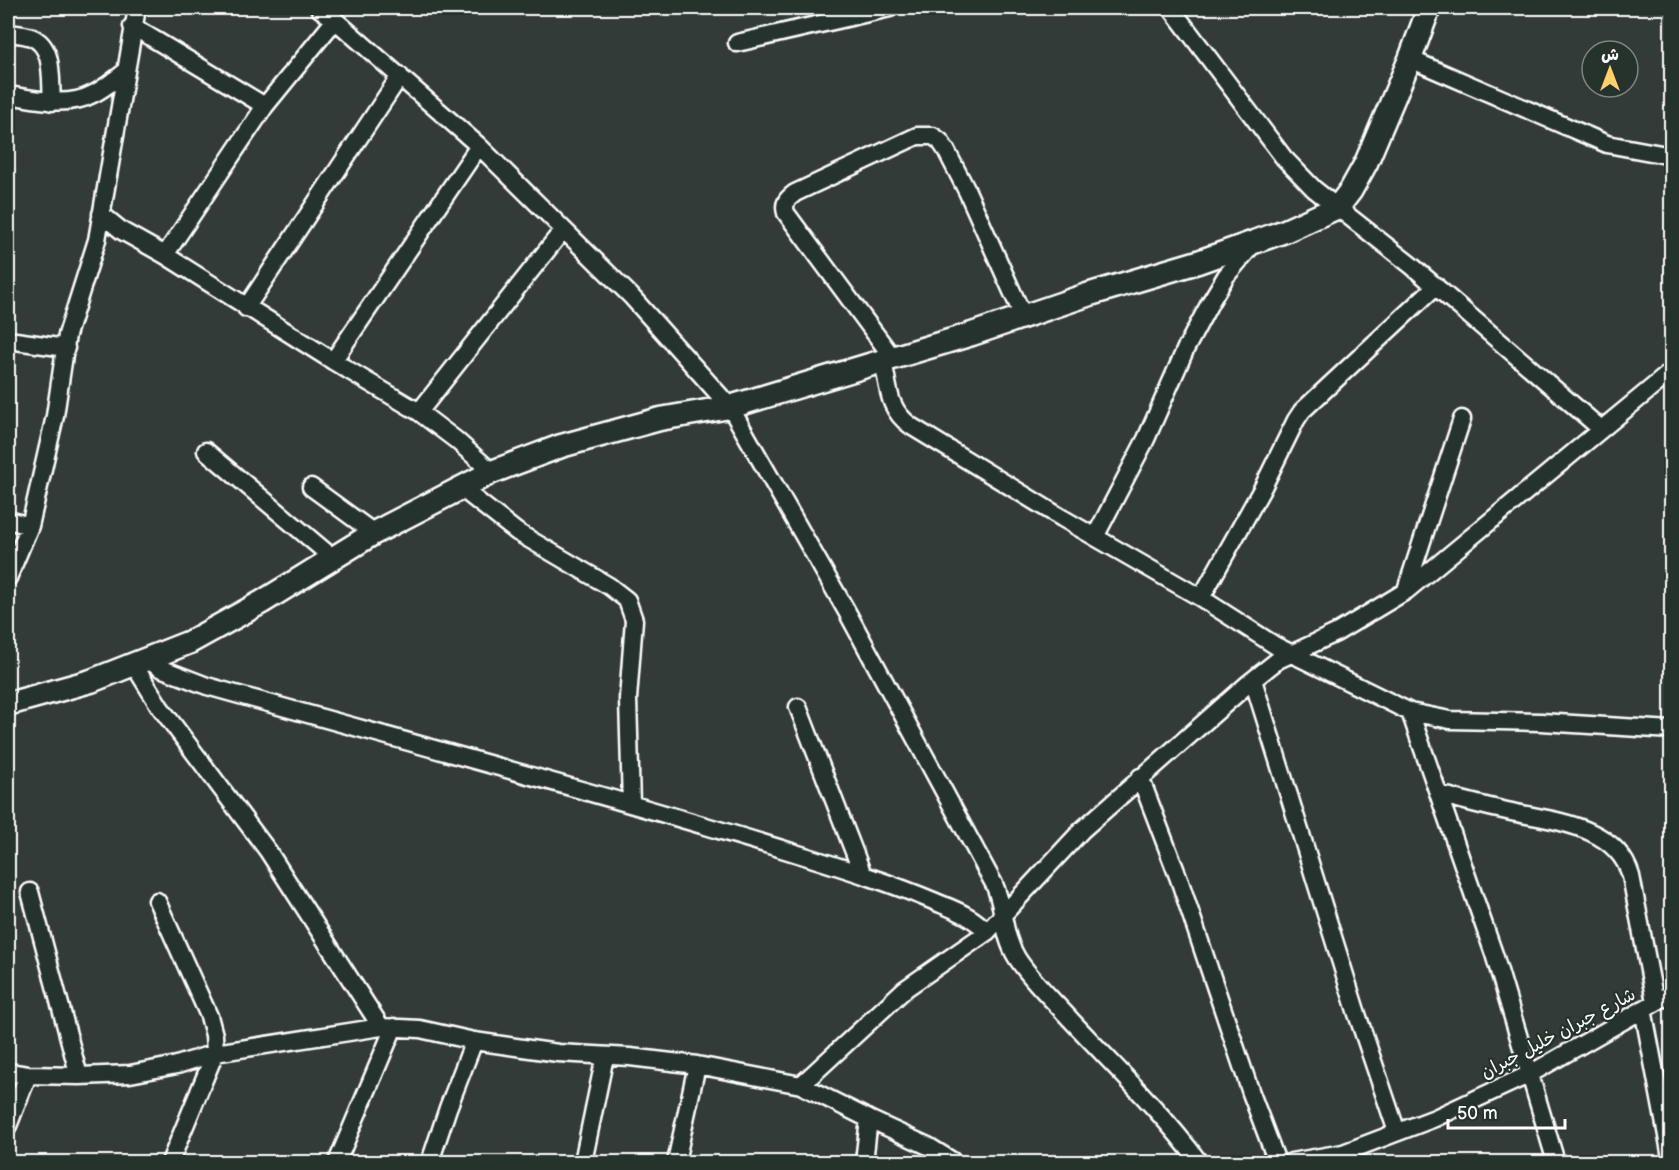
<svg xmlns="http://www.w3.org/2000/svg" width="1679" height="1170" font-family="'Balsamiq Sans','Playpen Sans Arabic',sans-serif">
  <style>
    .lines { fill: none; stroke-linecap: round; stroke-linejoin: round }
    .street-casing { stroke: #fff; stroke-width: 21 }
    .secondary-casing { stroke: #fff; stroke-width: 27 }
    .street { stroke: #26332d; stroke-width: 16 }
    .secondary { stroke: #26332d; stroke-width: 22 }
    .labels { text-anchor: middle; stroke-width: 4.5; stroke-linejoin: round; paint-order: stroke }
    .street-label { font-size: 18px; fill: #fff; stroke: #26332d }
  </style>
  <rect width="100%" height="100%" fill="#323b38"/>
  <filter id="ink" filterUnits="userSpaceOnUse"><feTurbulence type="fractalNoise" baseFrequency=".0167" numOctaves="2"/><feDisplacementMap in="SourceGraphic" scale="12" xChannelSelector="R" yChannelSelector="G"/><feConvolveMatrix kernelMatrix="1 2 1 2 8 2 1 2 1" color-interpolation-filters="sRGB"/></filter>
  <g filter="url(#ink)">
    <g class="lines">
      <defs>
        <path id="street" d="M 319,8 L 335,20 L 479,146 L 631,296 L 730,407 L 846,610 L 994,884 C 1005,908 1002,934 1017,958 C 1031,980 1053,1000 1071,1020 C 1114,1066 1161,1111 1199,1162
          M 1171,8 L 1284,158 L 1314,189 L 1412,266 L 1601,429
          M 132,26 L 265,106
          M 8,33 C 15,34 24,34 31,37 C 55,46 50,80 52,102
          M 737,43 L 890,8
          M 1410,59 L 1607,144 L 1672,156
          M 8,95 C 35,99 67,108 93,94 C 104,89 115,79 125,72
          M 101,214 L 122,231 L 165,255 L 333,361 L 419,412 L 456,440 L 492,472
          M 165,255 L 265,106 L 335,20
          M 246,308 L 400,76
          M 8,340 L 66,348
          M 893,358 L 786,213 C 783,203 787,199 795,193 L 917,136 L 933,136 L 940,141 L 946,150 L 967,191 L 1024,318
          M 333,361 L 479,146
          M 883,361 C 889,387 887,409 911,426 L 1062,518 L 1201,598 L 1276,646 L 1410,712 L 1450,720 L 1541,722 L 1672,730
          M 419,412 L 563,230
          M 206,451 L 333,558
          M 311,487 L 374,533
          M 461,488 L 517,532 L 609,586 L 627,600 L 634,620 L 628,699 L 631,804
          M 8,520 L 30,526
          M 1095,537 L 1146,439 L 1186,348 L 1211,301 L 1226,276 L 1254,243
          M 8,578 L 30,526 L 55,416 L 67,335 L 97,240 L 137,8
          M 1406,590 L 1462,419
          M 1201,598 L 1262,489 L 1296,420 L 1302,411 L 1436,286
          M 148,660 L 160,668 L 207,686 C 403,741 600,793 795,853 C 843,868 891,883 936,902 C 955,910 973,916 987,932
          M 134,665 L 160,707 L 268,851 L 381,1027
          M 1253,680 L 1357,1014 L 1397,1132
          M 798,707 L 863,875
          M 1410,712 L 1494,954 L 1556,1162
          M 1140,777 L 1179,879 L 1251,1093 L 1277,1162
          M 1439,794 C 1461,800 1484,806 1507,811 C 1551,821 1616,824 1631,876 L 1655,1002
          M 30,892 L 79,1076
          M 157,901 L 209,1016 L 214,1035 L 215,1053 L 170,1162
          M 1643,1009 L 1672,1162
          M 8,1072 L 28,1075 L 79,1076 L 130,1074 L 177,1065 L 215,1053 L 381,1027 L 420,1029 L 474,1041 L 558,1053 L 630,1057 L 697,1065 L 801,1085 L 869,1119 L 928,1146 L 954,1162
          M 801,1085 L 905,989 L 987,932 L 1082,830 L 1249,683 L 1278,660 L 1336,633 L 1406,591 L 1672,371
          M 8,1126 L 28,1075
          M 337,1162 L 394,1027
          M 430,1162 L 448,1108 L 474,1041
          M 583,1162 L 605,1056
          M 676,1162 L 697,1065
          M 864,1162 L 869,1119
          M 1291,1162 L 1343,1153 L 1435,1118 L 1530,1074 L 1672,993"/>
        <path id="secondary" d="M 8,704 L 91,681 L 190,642 L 262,602 L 374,533 L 492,472 L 561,446 L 660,419 L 730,407 L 972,334 L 1087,295 L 1198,262 L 1285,231 L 1338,207 L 1351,190 L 1366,163 L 1410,59 L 1429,8"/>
      </defs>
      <use href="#street" class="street-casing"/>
      <use href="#secondary" class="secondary-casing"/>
      <use href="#street" class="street"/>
      <use href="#secondary" class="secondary"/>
    </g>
  </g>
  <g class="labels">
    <g class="street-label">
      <text transform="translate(1558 1033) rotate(-28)" y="6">شارع جبران خليل جبران</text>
    </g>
  </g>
  <rect width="1679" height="1170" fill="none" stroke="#26332d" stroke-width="30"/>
  <rect x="15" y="15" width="1649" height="1140" fill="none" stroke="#fff" stroke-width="2" filter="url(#ink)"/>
  <g transform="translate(1610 69)"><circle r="28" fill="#26332d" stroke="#7d8581" stroke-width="1.5"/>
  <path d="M0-4.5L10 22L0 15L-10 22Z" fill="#ffd166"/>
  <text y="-9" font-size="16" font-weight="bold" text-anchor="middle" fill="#ffffff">ش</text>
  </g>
  <path d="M1448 1119v9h117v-9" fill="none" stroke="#ffffff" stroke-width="3"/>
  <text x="1457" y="1119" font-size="18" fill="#ffffff" stroke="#26332d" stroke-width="4.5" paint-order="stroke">50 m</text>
</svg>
